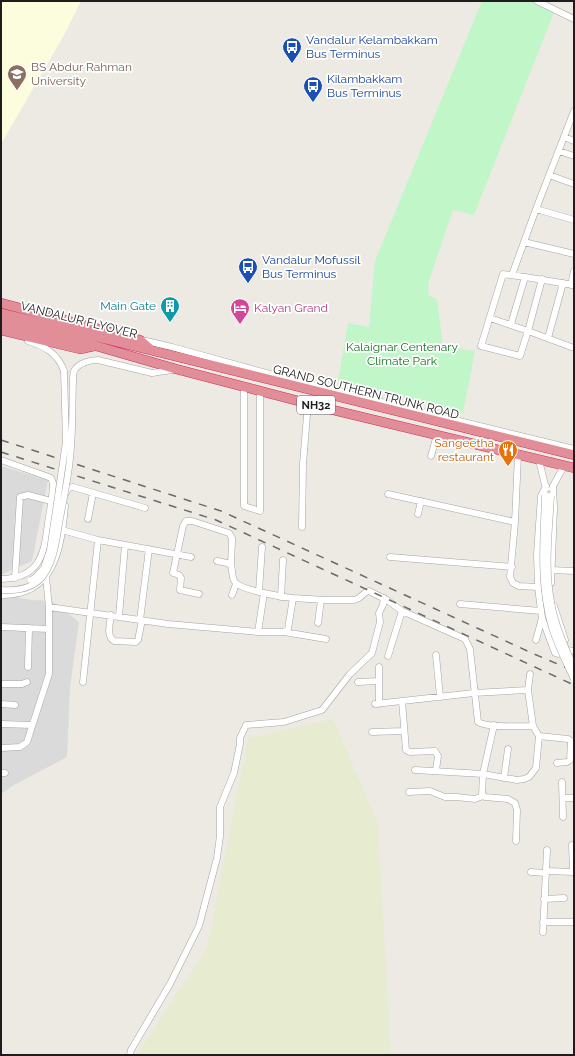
<svg xmlns="http://www.w3.org/2000/svg" width="575" height="1056" font-family="Raleway,sans-serif">
  <style>
    .residential { fill: #dbdada }
    .education { fill: #fbfddc }
    .farmland { fill: #e7ebcf }
    .park { fill: #c1f6c9 }
    .lines { fill: none; stroke-linecap: round; stroke-linejoin: round }
    .minor-casing { stroke: #a4a4a4; stroke-width: 7 }
    .highway-casing { stroke: #cd2e5a; stroke-width: 10 }
    .minor { stroke: #fff; stroke-width: 6 }
    .highway { stroke: #e18e98; stroke-width: 9 }
    .rail { stroke: #6b6b6b; stroke-width: 1.5; stroke-dasharray: 8 8; stroke-linecap: butt }
    .minor-bridge-casing { stroke: #a4a4a4; stroke-width: 7; stroke-linecap: butt }
    .minor-bridge { stroke: #fff; stroke-width: 6 }
    .labels { text-anchor: middle; stroke-width: 3.5; stroke-linejoin: round; paint-order: stroke }
    .shield { fill: #fff; stroke: #616161; stroke-width: 1 }
    .shield-label { font-size: 11px; font-weight: bold; fill: #1d1d1d }
    .transit-label { font-size: 12px; fill: #164399; stroke: #fff; text-anchor: start }
    .education-label { font-size: 12px; fill: #785e54; stroke: #fff; text-anchor: start }
    .culture-label { font-size: 12px; fill: #0d838f; stroke: #fff; text-anchor: end }
    .hotel-label { font-size: 12px; fill: #b23c85; stroke: #fff; text-anchor: start }
    .street-label { font-size: 12px; fill: #1d1d1d; stroke: #fff }
    .park-label { font-size: 12px; fill: #127420; stroke: #fff }
    .food-label { font-size: 12px; fill: #c56008; stroke: #fff; text-anchor: end }
  </style>
  <rect width="100%" height="100%" fill="#edeae3"/>
  <path class="residential" d="M 1,466 L 48,480 L 32,561 L 3,574 L 1,574 Z
    M 1,595 L 32,600 L 52,601 L 79,622 L 70,687 L 67,757 L 14,785 L 1,794 Z"/>
  <path class="education" d="M 1,1 L 81,1 L 63,37 L 1,144 Z"/>
  <path class="farmland" d="M 333,719 L 378,824 L 391,1055 L 137,1055 L 207,948 L 248,738 Z"/>
  <path class="park" d="M 482,1 L 532,1 L 555,10 L 474,215 L 453,210 L 429,281 L 428,295 L 437,299 L 443,346 L 475,351 L 463,413 L 338,381 L 348,323 L 369,327 L 375,261 Z"/>
  <g class="lines">
    <defs>
      <path id="minor" d="M 537,1 L 574,19
        M 564,137 L 574,141
        M 559,151 L 574,156
        M 549,175 L 574,184
        M 536,209 L 574,220
        M 524,242 L 574,254
        M 512,275 L 536,209 L 574,111
        M 542,279 L 528,331 L 574,348
        M 571,285 L 574,271
        M 490,318 L 528,331 L 520,356 L 481,346 L 503,274 L 525,277
        M 511,324 L 525,277 L 574,285
        M 548,338 L 563,283
        M 142,340 L 172,347 L 292,380 L 574,449
        M 28,341 C 45,346 58,354 64,371
        M 152,373 L 172,370
        M 244,387 L 244,506 L 260,511 L 260,391
        M 518,455 L 515,522 L 510,577 L 513,583 L 519,586 L 538,587
        M 431,456 L 437,435
        M 1,460 L 46,476 L 51,478 L 53,483 C 53,496 50,509 48,523 C 44,555 40,578 1,579
        M 539,460 L 546,489
        M 546,486 L 541,496 L 537,554 L 538,587 L 542,618 L 555,653 L 558,654 L 565,651
        M 552,489 L 553,486 L 564,466
        M 66,493 L 68,488 L 73,487 L 145,508
        M 388,494 L 515,522
        M 418,514 L 421,501
        M 88,519 L 93,493
        M 302,527 L 303,464 L 308,403
        M 62,530 L 98,540 L 191,557
        M 390,557 L 512,567
        M 217,561 L 227,563 L 231,565 C 233,571 231,579 236,583 C 242,590 282,597 293,598
        M 551,570 L 574,571
        M 15,578 L 20,497 L 28,495 L 51,501
        M 551,583 L 554,509 L 553,486
        M 259,591 L 262,547
        M 199,594 L 180,590 L 181,578 L 179,575 L 173,573 L 183,526 L 186,521 L 192,521 L 229,533 L 232,538 L 232,541 L 231,565
        M 1,595 C 55,596 61,548 65,506
        M 232,595 L 236,584
        M 281,597 L 283,560
        M 460,604 L 541,611
        M 554,606 L 565,640
        M 49,607 L 168,624 L 258,632 L 284,632 L 288,629 L 293,598 L 325,600 L 354,600 L 359,598 L 366,592 L 369,591 L 387,600 L 402,611 L 465,639 L 470,649 L 478,722 C 488,728 520,726 533,726
        M 111,615 C 110,624 106,636 114,641 L 136,642 L 138,640 L 142,620
        M 119,616 L 125,545
        M 140,620 L 149,549
        M 318,623 L 321,600
        M 1,627 L 49,629
        M 258,632 L 264,593
        M 284,632 L 326,639
        M 536,640 L 542,618
        M 567,650 L 574,651
        M 436,655 L 440,697
        M 388,656 L 402,611
        M 28,667 L 29,628
        M 379,667 L 379,704
        M 530,674 L 528,690 L 533,726 L 539,736 L 568,739 L 574,743
        M 83,682 L 98,540
        M 358,682 L 379,681
        M 1,684 L 22,684 L 27,682
        M 402,701 L 406,750 L 410,752 L 435,751 L 438,756 L 436,770
        M 1,704 L 15,705
        M 375,704 L 474,693 L 528,690
        M 1,724 L 32,725
        M 494,725 L 483,774 L 482,795 L 485,797 L 508,799 L 515,803 L 517,810 L 516,841
        M 372,732 L 404,731
        M 1,748 L 20,747 L 27,742 L 49,674 L 49,607 L 46,577
        M 557,763 L 567,762 L 570,760 L 571,741
        M 415,770 L 483,774 L 517,780 L 524,779 L 529,777 L 536,768 L 539,736
        M 1,773 L 5,773
        M 504,778 L 508,749
        M 562,782 L 563,817
        M 409,792 L 430,791 L 445,797 L 456,797 L 475,799 L 483,796
        M 563,798 L 574,798
        M 572,845 L 573,872
        M 547,871 L 574,872
        M 531,872 L 545,873
        M 544,899 L 564,898
        M 543,922 L 574,922
        M 543,932 L 547,850
        M 130,1055 L 131,1050 L 170,984 L 199,926 L 217,858 L 220,836 L 220,807 L 234,773 L 240,744 L 240,738 L 246,725 L 284,722 L 322,710 L 350,674 L 372,653 L 380,622 L 379,613 L 383,605 L 384,598"/>
      <path id="highway" d="M 1,303 L 140,340 L 149,348
        M 1,313 L 574,455
        M 1,322 L 79,341 L 176,369 L 333,410 L 574,468
        M 1,330 L 80,349 L 94,346"/>
    </defs>
    <use href="#minor" class="minor-casing"/>
    <use href="#highway" class="highway-casing"/>
    <use href="#minor" class="minor"/>
    <use href="#highway" class="highway"/>
    <path class="rail" d="M 1,440 L 221,511 L 534,654 L 574,671
      M 1,452 L 216,520 L 574,685"/>
    <defs>
      <path id="minor-bridge" d="M 545,495 C 544,534 540,573 548,611 C 552,635 564,657 574,679
        M 551,496 C 549,532 544,570 552,607 C 556,628 565,648 574,667
        M 31,580 L 36,577 L 44,568 L 50,550 L 66,442 L 64,371
        M 1,590 C 16,591 33,589 43,576 C 54,561 56,542 59,524 C 63,502 68,480 70,458 C 73,432 72,406 73,381 C 73,378 73,374 74,371 C 78,363 90,360 98,360 L 152,373"/>
    </defs>
    <use href="#minor-bridge" class="minor-bridge-casing"/>
    <use href="#minor-bridge" class="minor-bridge"/>
  </g>
  <defs>
    <symbol id="bus-pin" viewBox="-11 -11 22 30"><path d="M0 17L-7.5 6A9.5 9.5 0 1 1 7.5 6Z" fill="#1a4fb4" stroke="#fff"/><path d="M-5-6H5V4H4V6H2V4H-2V6H-4V4H-5ZM-3.5-4V0h7V-4ZM-3.5 1.2v1.5H-2V1.2ZM2 1.2v1.5H3.5V1.2Z" fill="#fff"/></symbol>
    <symbol id="university-pin" viewBox="-11 -11 22 30"><path d="M0 17L-7.5 6A9.5 9.5 0 1 1 7.5 6Z" fill="#8d6e63" stroke="#fff"/><path d="M0-5L7-2L0 1L-7-2ZM-4 1L0 2.5L4 1V4Q0 6-4 4Z" fill="#fff"/></symbol>
    <symbol id="building-pin" viewBox="-11 -11 22 30"><path d="M0 17L-7.5 6A9.5 9.5 0 1 1 7.5 6Z" fill="#0f9aa8" stroke="#fff"/><path d="M-4-6H4V6H1V3H-1V6H-4ZM-2.5-4.3h1.7v1.8h-1.7ZM.8-4.3h1.7v1.8H.8ZM-2.5-1h1.7V.8h-1.7ZM.8-1h1.7V.8H.8Z" fill="#fff"/></symbol>
    <symbol id="hotel-pin" viewBox="-11 -11 22 30"><path d="M0 17L-7.5 6A9.5 9.5 0 1 1 7.5 6Z" fill="#d1479c" stroke="#fff"/><path d="M-6-4.5h1.5V1H6V5H4.5V3h-9V5H-6ZM-4 0a1.8 1.8 0 1 1 3.6 0ZM.5 0V-2.5h3Q6-2.5 6 0Z" fill="#fff"/></symbol>
    <symbol id="restaurant-pin" viewBox="-11 -11 22 30"><path d="M0 17L-7.5 6A9.5 9.5 0 1 1 7.5 6Z" fill="#e8710a" stroke="#fff"/><path d="M-5-6h1v4h1v-4h1v4h1v-4h1v5L-1.5 .5V6h-2V.5L-5-1ZM5-6V6H3V1.5H1.5Q1.5-4 5-6Z" fill="#fff"/></symbol>
  </defs>
  <g fill-rule="evenodd">
    <use href="#bus-pin" x="281" y="36" width="22" height="30"/>
    <use href="#university-pin" x="6" y="63" width="22" height="30"/>
    <use href="#bus-pin" x="302" y="75" width="22" height="30"/>
    <use href="#bus-pin" x="237" y="256" width="22" height="30"/>
    <use href="#building-pin" x="159" y="295" width="22" height="30"/>
    <use href="#hotel-pin" x="229" y="297" width="22" height="30"/>
    <use href="#restaurant-pin" x="497" y="439" width="22" height="30"/>
  </g>
  <g class="labels">
    <rect class="shield" x="297" y="396" width="38" height="18" rx="3"/>
    <g class="shield-label">
      <text x="316" y="409">NH32</text>
    </g>
    <g class="transit-label">
      <text x="306" y="44">Vandalur Kelambakkam<tspan x="306" dy="14">Bus Terminus</tspan></text>
      <text x="327" y="83">Kilambakkam<tspan x="327" dy="14">Bus Terminus</tspan></text>
      <text x="262" y="264">Vandalur Mofussil<tspan x="262" dy="14">Bus Terminus</tspan></text>
    </g>
    <g class="education-label">
      <text x="31" y="71">BS Abdur Rahman<tspan x="31" dy="14">University</tspan></text>
    </g>
    <g class="culture-label">
      <text x="156" y="310">Main Gate</text>
    </g>
    <g class="hotel-label">
      <text x="254" y="312">Kalyan Grand</text>
    </g>
    <g class="street-label">
      <text transform="translate(79 320) rotate(14)" y="4">VANDALUR FLYOVER</text>
      <text transform="translate(366 392) rotate(14)" y="4">GRAND SOUTHERN TRUNK ROAD</text>
    </g>
    <g class="park-label">
      <text x="402" y="351">Kalaignar Centenary<tspan x="402" dy="14">Climate Park</tspan></text>
    </g>
    <g class="food-label">
      <text x="494" y="447">Sangeetha<tspan x="494" dy="14">restaurant</tspan></text>
    </g>
  </g>
  <rect width="575" height="1056" fill="none" stroke="#1d1d1d" stroke-width="4"/>
</svg>
